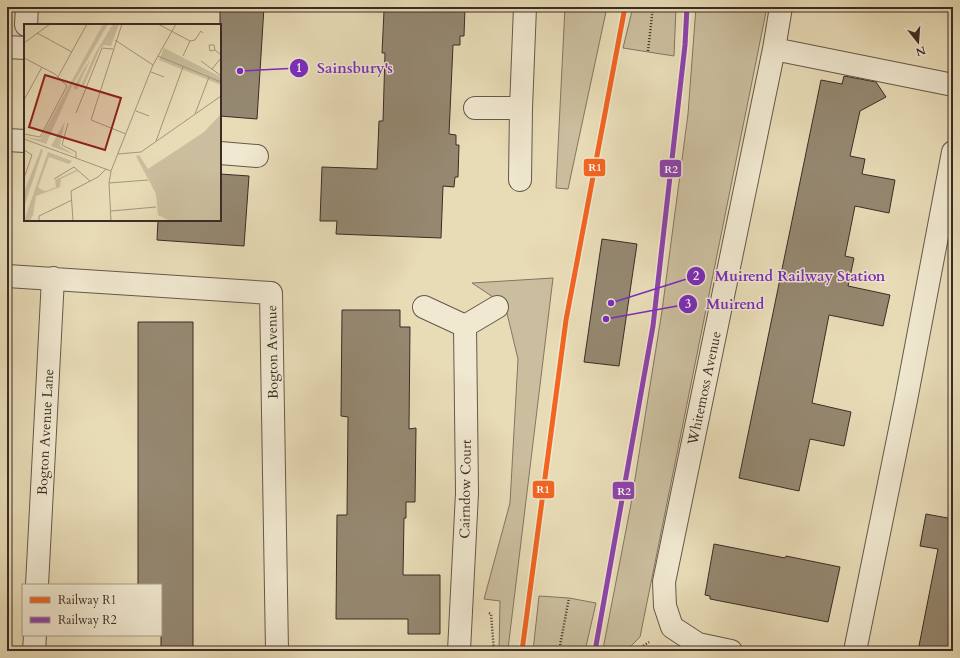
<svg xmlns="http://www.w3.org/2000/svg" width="960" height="658" font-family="Cardo,serif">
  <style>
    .green { fill: #cbbe9e; stroke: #837562 }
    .building { fill: #958871; stroke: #3b2c26 }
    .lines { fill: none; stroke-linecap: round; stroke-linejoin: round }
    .minor-casing { stroke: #66584a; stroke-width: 24 }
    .path { stroke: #3b2c26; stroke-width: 2.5; stroke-dasharray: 1 2; stroke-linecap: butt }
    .minor { stroke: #f0e8d0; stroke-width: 22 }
    .rail-1-casing { stroke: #f0e8d0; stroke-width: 8 }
    .rail-2-casing { stroke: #f0e8d0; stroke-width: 8 }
    .rail-1 { stroke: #f26522; stroke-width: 5 }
    .rail-2 { stroke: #8e44ad; stroke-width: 5 }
    .labels { text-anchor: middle; stroke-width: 3; stroke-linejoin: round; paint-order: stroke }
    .street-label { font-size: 14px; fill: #3b2c26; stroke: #f0e8d0 }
    .inset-road { fill: none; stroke: #a3967d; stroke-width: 1 }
    .view { fill: #8f2418; fill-opacity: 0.15; stroke: #8f2418; stroke-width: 2 }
    .inset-edge { fill: none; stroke: #3b2c26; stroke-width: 2 }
    .leader { fill: none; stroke: #7b2cbf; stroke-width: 1.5 }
    .callout-dot { fill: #7b2cbf; stroke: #f0e8d0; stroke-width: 1.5 }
    .mark-label { font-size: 12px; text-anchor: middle; font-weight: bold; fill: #fff }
    .callout-label { font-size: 15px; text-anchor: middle; font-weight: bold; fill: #7b2cbf; stroke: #f0e8d0; stroke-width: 3; stroke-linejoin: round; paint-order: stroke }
    .line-badge { stroke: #f0e8d0; stroke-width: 1.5 }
    .badge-label { font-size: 11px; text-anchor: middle; font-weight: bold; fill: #fff }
  </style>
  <rect width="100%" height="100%" fill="#e8dcb7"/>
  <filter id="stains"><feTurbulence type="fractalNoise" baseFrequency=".005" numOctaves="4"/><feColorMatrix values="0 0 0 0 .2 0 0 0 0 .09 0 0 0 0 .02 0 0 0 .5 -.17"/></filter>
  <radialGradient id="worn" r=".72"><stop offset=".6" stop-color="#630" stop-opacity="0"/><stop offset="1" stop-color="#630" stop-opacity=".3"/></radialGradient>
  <path class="green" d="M 565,7 L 607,7 L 568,189 L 556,188 Z
    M 633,7 L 676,7 L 674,56 L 623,48 Z
    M 696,7 L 767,7 L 640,637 L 630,647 L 603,649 L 631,504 L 662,311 L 688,114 Z
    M 553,278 L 508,649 L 499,650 L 500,601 L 484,599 L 510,503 L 518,359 L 505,305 L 472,283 Z
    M 539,596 L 569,598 L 596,603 L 585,651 L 533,651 Z"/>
  <path class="building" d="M 220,7 L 264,7 L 257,119 L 220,116 Z
    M 390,7 L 465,7 L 464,36 L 460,36 L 460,45 L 453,45 L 449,134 L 456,135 L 456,145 L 459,145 L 458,177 L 455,177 L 454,187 L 443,186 L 441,238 L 336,234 L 337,221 L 320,221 L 322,167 L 377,169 L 379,121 L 383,121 L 385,53 L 382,53 L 384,11 L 390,11 Z
    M 844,76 L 876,82 L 886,97 L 860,111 L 850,156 L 865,159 L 862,174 L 895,180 L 889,213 L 855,206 L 845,256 L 854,258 L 848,286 L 890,295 L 883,326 L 829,315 L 812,403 L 851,412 L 844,446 L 810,439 L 799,491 L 739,478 L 821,80 L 842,84 Z
    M 220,174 L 249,176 L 244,246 L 157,240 L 158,220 L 220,220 Z
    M 602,239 L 637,244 L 619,366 L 584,362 Z
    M 342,310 L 400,310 L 400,327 L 410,327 L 409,429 L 416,428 L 415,502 L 406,502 L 406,518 L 404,518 L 403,575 L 440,575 L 440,634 L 408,634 L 408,619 L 336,619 L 337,515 L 347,515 L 348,417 L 341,416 Z
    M 138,322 L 193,322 L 193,651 L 161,651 L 161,585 L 138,585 Z
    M 926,514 L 953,519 L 953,651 L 918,651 L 938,549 L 920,546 Z
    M 714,544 L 785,558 L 786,556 L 840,567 L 828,622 L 710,599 L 710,596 L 705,595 Z"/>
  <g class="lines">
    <defs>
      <path id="minor" d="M 26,25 L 27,7
        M 7,47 L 25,48
        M 774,49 L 953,85
        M 475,108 L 521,108
        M 7,140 L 25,141
        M 220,153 L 257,156
        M 520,180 L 521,108 L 525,7
        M 7,276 L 271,293 L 277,651
        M 424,307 L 465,326 L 497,307
        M 37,585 L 53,278
        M 34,651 L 35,635
        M 459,651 L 467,493 L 465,326
        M 731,651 L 698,644 L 672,627 L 665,606 L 664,582 L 774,49 L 781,7
        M 855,651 L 906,400 L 953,152"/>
    </defs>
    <use href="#minor" class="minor-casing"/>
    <path class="path" d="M 648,51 L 653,7
      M 489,613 L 491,614 L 494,651
      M 559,651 L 569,598
      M 636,651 L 649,642"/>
    <use href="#minor" class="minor"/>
    <defs>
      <path id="rail-1" d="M 522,651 L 566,320 L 625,7"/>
      <path id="rail-2" d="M 595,651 L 653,326 L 685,45 L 687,7"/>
    </defs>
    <use href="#rail-1" class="rail-1-casing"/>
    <use href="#rail-2" class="rail-2-casing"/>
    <use href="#rail-1" class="rail-1"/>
    <use href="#rail-2" class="rail-2"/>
  </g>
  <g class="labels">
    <g class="street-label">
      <text transform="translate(272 352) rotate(-91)" y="5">Bogton Avenue</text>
      <text transform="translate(704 388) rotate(-78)" y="5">Whitemoss Avenue</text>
      <text transform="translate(45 432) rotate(-87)" y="5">Bogton Avenue Lane</text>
      <text transform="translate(465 489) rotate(-89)" y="5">Cairndow Court</text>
    </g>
  </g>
  <g transform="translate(24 24)">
    <rect width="197" height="197" fill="#e8dcb7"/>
    <path d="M 79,0 L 84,0 L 50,59 L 47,58 ZM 89,0 L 95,0 L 87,22 L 80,21 L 76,24 L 60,62 L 57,61 L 72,28 ZM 140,24 L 197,53 L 197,61 L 135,36 ZM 66,36 L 53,66 L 49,64 L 59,46 ZM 46,60 L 49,60 L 22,120 L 1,113 L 16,115 ZM 197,90 L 197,197 L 146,197 L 134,191 L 132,170 L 112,132 L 115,131 L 124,145 L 180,108 ZM 41,97 L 36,122 L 51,131 L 27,122 ZM 17,125 L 19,126 L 0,183 L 0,168 ZM 24,128 L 48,137 L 45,140 L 25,133 L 14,163 L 18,166 L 22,167 L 32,163 L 31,156 L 52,146 L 54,147 L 37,155 L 36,163 L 12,172 L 9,191 L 6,197 L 0,197 Z" fill="#cbbe9e"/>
    <path class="inset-road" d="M 98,0 L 67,96 L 102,110M 134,0 L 166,17 L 159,32M 13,9 L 48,28M 91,16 L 129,41M 166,17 L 171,16 L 177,7 L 179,9M 0,19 L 26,0M 191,26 L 186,27 L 185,21 L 190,21 L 191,26 L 197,31M 134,32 L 197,58M 0,34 L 31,50 L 43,62 L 16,113 L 0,110M 177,37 L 196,51M 188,45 L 197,34M 127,48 L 140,53M 34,53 L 63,0M 0,76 L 18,43M 112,87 L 125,92M 52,89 L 78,24 L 89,25M 171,90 L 185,53M 44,99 L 38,121 L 52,128 L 52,134M 0,115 L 87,147M 132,117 L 159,43M 0,126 L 8,131 L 0,154M 94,130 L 117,128 L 197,72M 30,155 L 50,143 L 66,157M 85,159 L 124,156M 87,187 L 132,183M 15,197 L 15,192 L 48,176M 49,197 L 47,167 L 74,153 L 82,145M 87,197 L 85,159 L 87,147 L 129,41 L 152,0"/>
    <path class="view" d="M 21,51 L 97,74 L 81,126 L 5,103 Z"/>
    <rect width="197" height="197" class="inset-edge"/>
  </g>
  <path class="leader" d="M240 71L299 68M611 303L696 276M606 319L688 304"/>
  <g class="callout-dot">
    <circle cx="240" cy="71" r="4"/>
    <circle cx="611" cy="303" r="4"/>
    <circle cx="606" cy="319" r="4"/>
    <circle cx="299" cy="68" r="10"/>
    <circle cx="696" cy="276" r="10"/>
    <circle cx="688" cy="304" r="10"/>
  </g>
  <g class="mark-label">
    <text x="299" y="72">1</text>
    <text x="696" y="280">2</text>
    <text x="688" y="308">3</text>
  </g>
  <g class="callout-label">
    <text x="355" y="73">Sainsbury's</text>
    <text x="800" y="281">Muirend Railway Station</text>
    <text x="735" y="309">Muirend</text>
  </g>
  <g class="line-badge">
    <rect x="583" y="158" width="23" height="19" rx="4" fill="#f26522"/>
    <rect x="659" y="159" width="23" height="19" rx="4" fill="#8e44ad"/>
    <rect x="532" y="480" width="23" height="19" rx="4" fill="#f26522"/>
    <rect x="612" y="481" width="23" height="19" rx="4" fill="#8e44ad"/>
  </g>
  <g class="badge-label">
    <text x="595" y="171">R1</text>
    <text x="671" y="173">R2</text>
    <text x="543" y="493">R1</text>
    <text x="624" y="495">R2</text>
  </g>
  <rect width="960" height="658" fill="none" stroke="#e8dcb7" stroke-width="24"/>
  <rect x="8" y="8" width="944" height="642" fill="none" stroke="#3b2c26" stroke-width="2"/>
  <rect x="12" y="12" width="936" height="634" fill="none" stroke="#3b2c26"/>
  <rect x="22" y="584" width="140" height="52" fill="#f0e8d0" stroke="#a89d8c"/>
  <rect x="30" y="597" width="20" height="6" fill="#f26522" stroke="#a89d8c"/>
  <text x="58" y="604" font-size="12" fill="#3b2c26">Railway R1</text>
  <rect x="30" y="617" width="20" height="6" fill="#8e44ad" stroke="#a89d8c"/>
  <text x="58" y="624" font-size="12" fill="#3b2c26">Railway R2</text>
  <g transform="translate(918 42) rotate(163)" stroke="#f0e8d0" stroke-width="3" paint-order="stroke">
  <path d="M0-3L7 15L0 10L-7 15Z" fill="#3b2c26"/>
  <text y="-6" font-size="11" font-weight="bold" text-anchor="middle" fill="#3b2c26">N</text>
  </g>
  <rect width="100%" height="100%" filter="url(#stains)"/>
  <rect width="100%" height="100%" fill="url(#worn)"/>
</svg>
